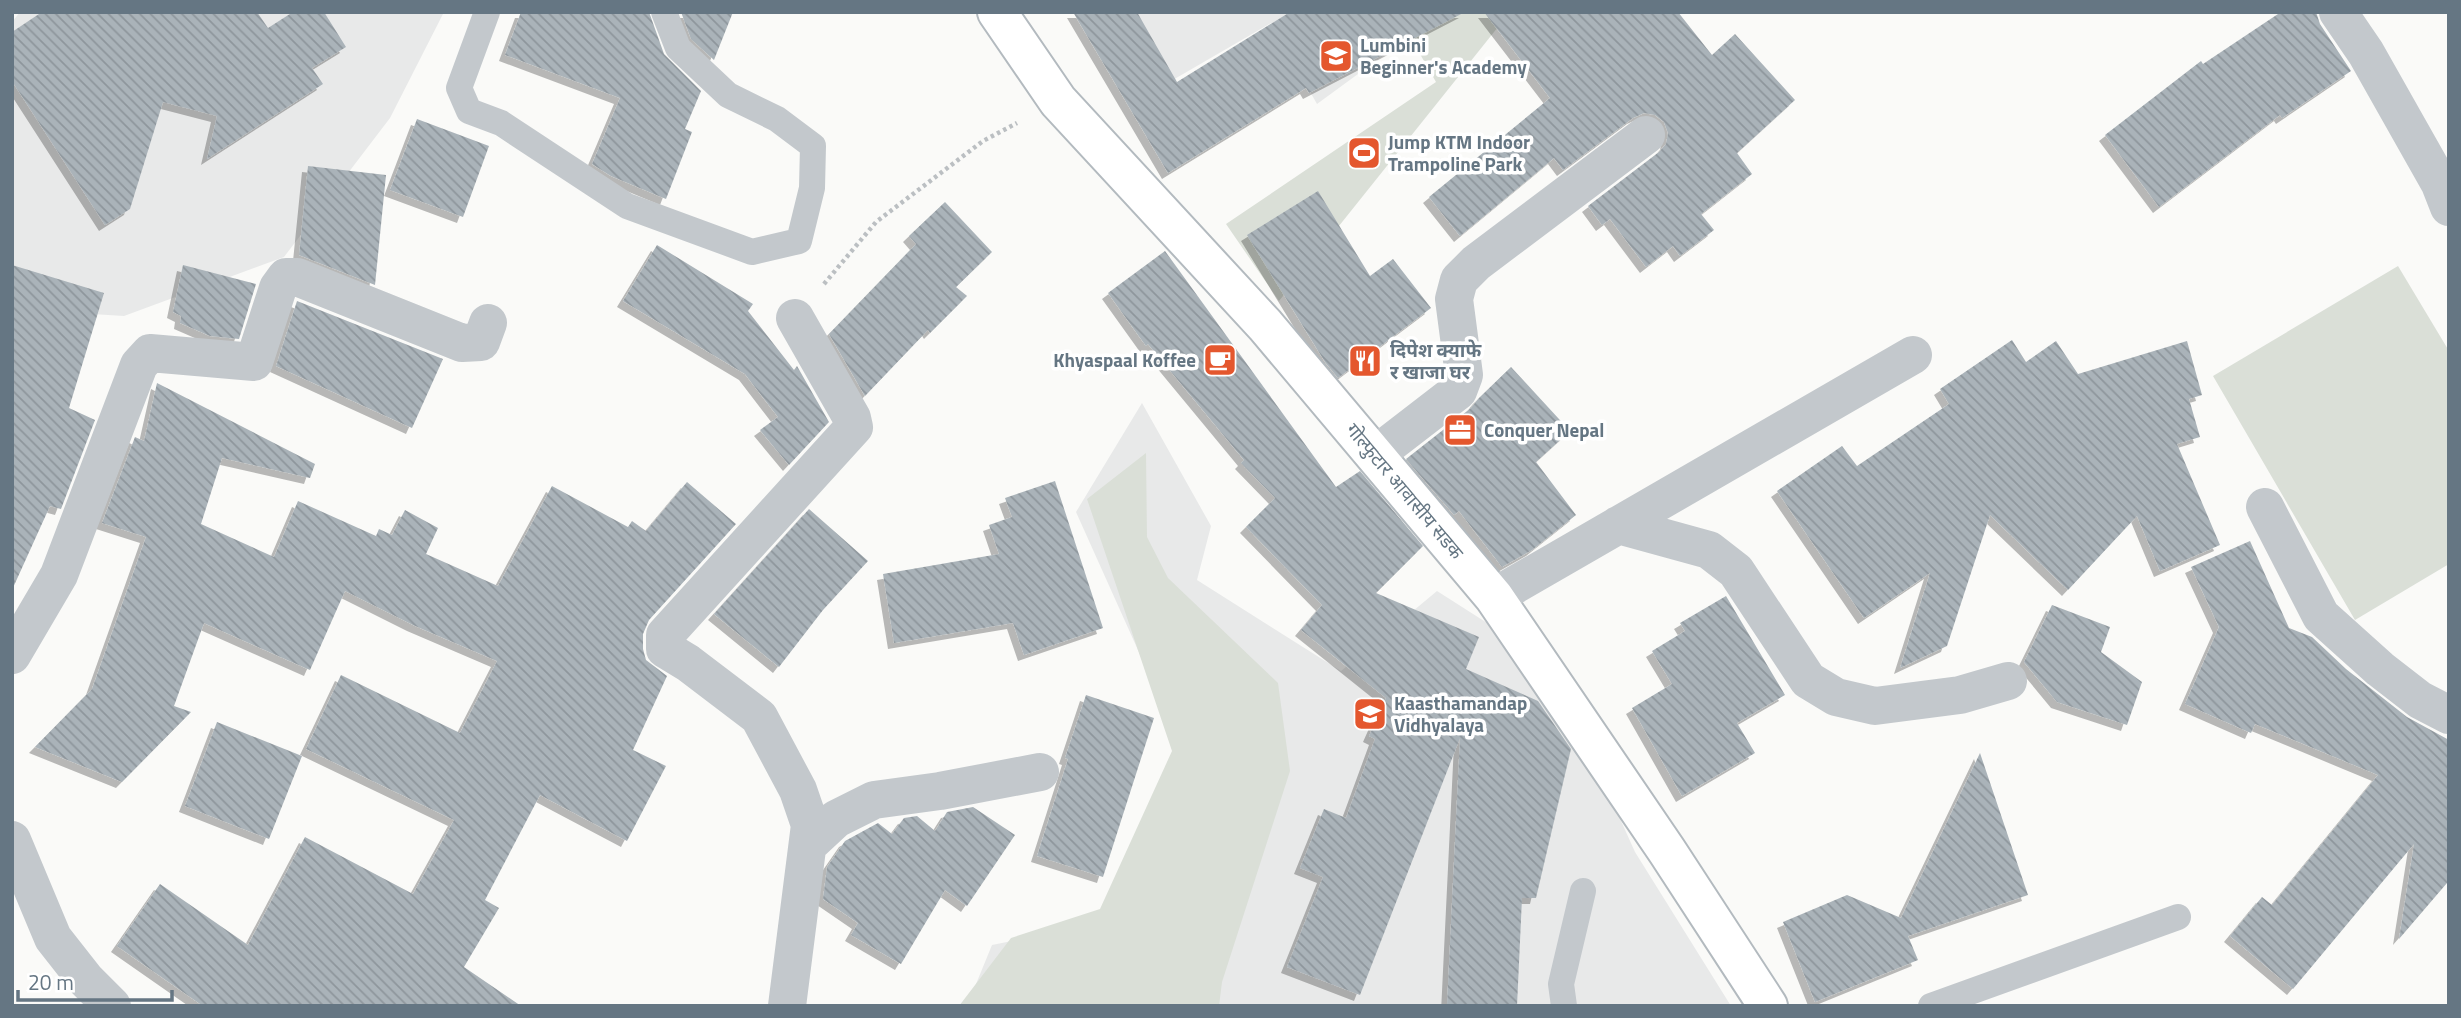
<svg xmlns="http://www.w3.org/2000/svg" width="2461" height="1018" font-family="'Titillium Web','Noto Sans Devanagari',sans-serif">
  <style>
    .built { fill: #e8e9e9 }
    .grass { fill: #dadfd7 }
    .building { fill: url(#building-back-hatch); filter: url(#shadow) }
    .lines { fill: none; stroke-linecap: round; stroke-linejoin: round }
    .secondary-casing { stroke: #b3babf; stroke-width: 42 }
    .path { stroke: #bbbfc2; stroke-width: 4.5; stroke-dasharray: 3.5 3.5; stroke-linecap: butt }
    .service { stroke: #c3c8cc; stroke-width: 26 }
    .minor { stroke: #c3c8cc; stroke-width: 38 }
    .tertiary { stroke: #c3c8cc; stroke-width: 38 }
    .secondary { stroke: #fff; stroke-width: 38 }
    .labels { text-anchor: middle; stroke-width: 7; stroke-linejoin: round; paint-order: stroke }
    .poi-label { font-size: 19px; font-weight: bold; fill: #657683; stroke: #fff; text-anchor: start }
    .street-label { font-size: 19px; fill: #657683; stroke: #fff }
  </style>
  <defs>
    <pattern id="building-back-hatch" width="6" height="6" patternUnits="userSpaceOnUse" patternTransform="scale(1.75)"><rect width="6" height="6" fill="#aab3b9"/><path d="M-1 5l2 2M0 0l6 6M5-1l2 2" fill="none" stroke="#8e969c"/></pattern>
    <filter id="shadow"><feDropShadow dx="-6" dy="6" stdDeviation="0" flood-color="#0004"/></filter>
  </defs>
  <rect width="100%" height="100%" fill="#fafaf8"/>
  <path class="built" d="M 20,12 L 444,12 L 390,118 L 284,257 L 124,316 L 12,309 L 12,22 Z
    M 1107,12 L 1417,12 L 1425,25 L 1317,104 L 1271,23 L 1159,88 Z
    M 1142,403 L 1211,526 L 1197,580 L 1341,671 L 1437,591 L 1550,663 L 1635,852 L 1731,1006 L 967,1006 L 992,945 L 1106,922 L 1186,757 L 1076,512 Z"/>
  <path class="grass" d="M 1396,12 L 1510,12 L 1279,301 L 1226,224 L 1436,82 Z
    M 2398,266 L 2449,351 L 2449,564 L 2355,620 L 2213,376 Z
    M 1146,453 L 1147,537 L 1168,578 L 1278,683 L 1290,771 L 1222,982 L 1219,1006 L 959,1006 L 1011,938 L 1100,909 L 1172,751 L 1087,499 Z"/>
  <path class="building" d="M 42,12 L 257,12 L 268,28 L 293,12 L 324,12 L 346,47 L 312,68 L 323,84 L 207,159 L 217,116 L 163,102 L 130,209 L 105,225 L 12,81 L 12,32 Z
    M 521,12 L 649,12 L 664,54 L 701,91 L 685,129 L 692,132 L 666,199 L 611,176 L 592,164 L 620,98 L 505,55 Z
    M 681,12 L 733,12 L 714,60 L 691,39 Z
    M 1073,12 L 1137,12 L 1177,82 L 1290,12 L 1465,12 L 1309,93 L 1306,88 L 1168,173 Z
    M 1484,12 L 1678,12 L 1712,55 L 1735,34 L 1795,100 L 1737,153 L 1752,174 L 1701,214 L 1714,230 L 1680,256 L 1673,246 L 1646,267 L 1610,219 L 1602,225 L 1588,206 L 1659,152 L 1666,144 L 1668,133 L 1664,122 L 1655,115 L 1644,113 L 1633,118 L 1563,170 L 1554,158 L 1460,236 L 1429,197 L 1550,98 Z
    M 2281,12 L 2316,12 L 2320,24 L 2351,71 L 2282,118 L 2280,115 L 2159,207 L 2105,135 L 2201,61 L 2203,64 Z
    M 417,119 L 489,146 L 463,217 L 390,190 Z
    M 308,166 L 386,175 L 375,285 L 299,255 Z
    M 1318,191 L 1370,276 L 1393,259 L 1431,308 L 1338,378 L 1325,362 L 1247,235 Z
    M 945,202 L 992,252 L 956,287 L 967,296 L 930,333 L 928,330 L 865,396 L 829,334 L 916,244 L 909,236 Z
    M 657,245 L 753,304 L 748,311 L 794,370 L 797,366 L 829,422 L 789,465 L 760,430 L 778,417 L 745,374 L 623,301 Z
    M 1165,251 L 1336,487 L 1360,471 L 1423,546 L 1376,593 L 1479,637 L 1466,669 L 1538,701 L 1571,749 L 1536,898 L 1522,898 L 1517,1006 L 1447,1006 L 1460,738 L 1360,995 L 1287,967 L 1323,877 L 1300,868 L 1324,809 L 1346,818 L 1375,739 L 1369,736 L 1386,698 L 1301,630 L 1322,605 L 1246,527 L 1275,498 L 1241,463 L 1244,460 L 1148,344 L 1146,346 L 1108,293 Z
    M 12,265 L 104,293 L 69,408 L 95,420 L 61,509 L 50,506 L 12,590 Z
    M 183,265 L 256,284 L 239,339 L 210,336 L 180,323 L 181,316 L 173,312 Z
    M 297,301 L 443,359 L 412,428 L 276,366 Z
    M 2012,340 L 2026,362 L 2056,341 L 2078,374 L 2187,341 L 2202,395 L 2189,399 L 2200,437 L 2177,444 L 2220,545 L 2160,571 L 2137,516 L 2068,590 L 1990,515 L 1947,646 L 1900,668 L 1930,573 L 1864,618 L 1777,491 L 1842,446 L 1857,466 L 1949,404 L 1940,389 Z
    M 1511,367 L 1570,431 L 1536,462 L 1576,515 L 1532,550 L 1502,567 L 1459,511 L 1454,515 L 1406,459 L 1471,408 L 1479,398 Z
    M 157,383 L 315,464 L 310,478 L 222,458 L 201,524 L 274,557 L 298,501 L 376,536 L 379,529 L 392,535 L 405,510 L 438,528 L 426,554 L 498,586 L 552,486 L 628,527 L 632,521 L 646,531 L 687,482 L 736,524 L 649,620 L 643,634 L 643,649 L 646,660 L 667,676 L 633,750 L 666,766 L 627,841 L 540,795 L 485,900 L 499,908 L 464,967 L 521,1006 L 203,1006 L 117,946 L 160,884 L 248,945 L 305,837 L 413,894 L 454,820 L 306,749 L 341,675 L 460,733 L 497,661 L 413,625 L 345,591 L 310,670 L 204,623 L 174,706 L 191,712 L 122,782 L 35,747 L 92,689 L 146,537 L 102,523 L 135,437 L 144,441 Z
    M 1055,481 L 1103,628 L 1024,655 L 1013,623 L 894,643 L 883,574 L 999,554 L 989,525 L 1012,517 L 1005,498 Z
    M 809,509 L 868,561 L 823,610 L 779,667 L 714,614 Z
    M 2250,541 L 2289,628 L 2312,637 L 2346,669 L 2407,717 L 2449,740 L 2449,871 L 2447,883 L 2399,939 L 2414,844 L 2293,989 L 2230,936 L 2262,897 L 2272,905 L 2378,775 L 2255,724 L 2251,733 L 2185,704 L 2219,627 L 2191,567 Z
    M 1726,596 L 1785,695 L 1737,723 L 1755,753 L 1682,796 L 1632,708 L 1672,684 L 1652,651 L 1685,631 L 1680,623 Z
    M 2052,605 L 2110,627 L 2101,652 L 2142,682 L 2127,725 L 2057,702 L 2024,662 Z
    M 1086,695 L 1154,718 L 1103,877 L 1037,856 L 1068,759 L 1065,758 Z
    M 217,722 L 302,756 L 269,839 L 185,806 Z
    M 1980,753 L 2028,895 L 1908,936 L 1918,960 L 1815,1002 L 1783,922 L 1847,895 L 1901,918 Z
    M 973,807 L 1015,835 L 967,906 L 945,890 L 901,964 L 851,935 L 858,923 L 823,899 L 827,867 L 845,841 L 878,823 L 892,834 L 904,818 L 917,816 L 935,831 L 947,812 Z"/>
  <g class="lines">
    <defs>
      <path id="secondary" d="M 997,12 L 1058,101 L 1265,325 L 1494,597 L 1667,851 L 1768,1006"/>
    </defs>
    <use href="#secondary" class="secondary-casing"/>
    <path class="path" d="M 824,284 L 876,222 L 983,141 L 1017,123"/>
    <path class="service" d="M 487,12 L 459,88 L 469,111 L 501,123 L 627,206 L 752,252 L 799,241 L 812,188 L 813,146 L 777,119 L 728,95 L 678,48 L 664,12
      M 1564,1006 L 1561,984 L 1583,891
      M 1931,1006 L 2178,917"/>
    <path class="minor" d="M 2338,12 L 2366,53 L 2440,184 L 2449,207
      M 1375,455 L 1458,391 L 1464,375 L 1454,299 L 1459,280 L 1476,263 L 1646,135
      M 2265,507 L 2321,616 L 2380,669 L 2420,700 L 2449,715
      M 1618,525 L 1709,550 L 1736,571 L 1808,680 L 1836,697 L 1875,706 L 1960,695 L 2008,681
      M 1494,597 L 1913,355
      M 12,655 L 59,575 L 139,365 L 150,353 L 254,362 L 278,288 L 286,277 L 297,277 L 462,343 L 481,342 L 488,323
      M 808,845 L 836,819 L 874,800 L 940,791 L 1040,772
      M 787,1006 L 810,825 L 798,790 L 759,717 L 688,663 L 665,649 L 665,635 L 854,427 L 852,418 L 795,318"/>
    <path class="tertiary" d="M 12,840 L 53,938 L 86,980 L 112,1006"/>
    <use href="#secondary" class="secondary"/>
  </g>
  <defs>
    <symbol id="school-square" viewBox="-11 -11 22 22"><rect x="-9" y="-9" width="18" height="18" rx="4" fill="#e4572e" stroke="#fff"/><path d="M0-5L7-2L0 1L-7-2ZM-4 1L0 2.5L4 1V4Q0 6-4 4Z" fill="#fff"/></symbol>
    <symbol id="stadium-square" viewBox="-11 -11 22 22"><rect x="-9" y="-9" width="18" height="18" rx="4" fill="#e4572e" stroke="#fff"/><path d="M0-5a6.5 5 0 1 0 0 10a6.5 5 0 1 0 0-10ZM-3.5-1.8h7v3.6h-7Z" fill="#fff"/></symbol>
    <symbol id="cafe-square" viewBox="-11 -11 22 22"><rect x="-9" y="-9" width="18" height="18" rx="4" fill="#e4572e" stroke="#fff"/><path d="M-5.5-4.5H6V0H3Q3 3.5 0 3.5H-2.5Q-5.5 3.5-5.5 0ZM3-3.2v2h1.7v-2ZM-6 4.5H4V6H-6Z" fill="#fff"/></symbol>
    <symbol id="restaurant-square" viewBox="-11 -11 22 22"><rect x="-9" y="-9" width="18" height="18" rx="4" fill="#e4572e" stroke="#fff"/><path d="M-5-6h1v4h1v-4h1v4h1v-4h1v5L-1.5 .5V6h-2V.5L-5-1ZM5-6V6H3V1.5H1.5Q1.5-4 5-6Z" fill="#fff"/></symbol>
    <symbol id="office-square" viewBox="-11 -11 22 22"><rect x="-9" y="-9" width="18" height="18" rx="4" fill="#e4572e" stroke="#fff"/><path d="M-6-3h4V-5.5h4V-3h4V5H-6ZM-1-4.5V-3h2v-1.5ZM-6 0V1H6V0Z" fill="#fff"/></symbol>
  </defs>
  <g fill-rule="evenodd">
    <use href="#school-square" x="1317" y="37" width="38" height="38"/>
    <use href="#stadium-square" x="1345" y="134" width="38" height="38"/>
    <use href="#cafe-square" x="1201" y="341" width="38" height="38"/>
    <use href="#restaurant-square" x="1346" y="342" width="38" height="38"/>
    <use href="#office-square" x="1441" y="411" width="38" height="38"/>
    <use href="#school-square" x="1351" y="695" width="38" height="38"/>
  </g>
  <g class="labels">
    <g class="poi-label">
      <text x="1360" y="52">Lumbini<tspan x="1360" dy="22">Beginner's Academy</tspan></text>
      <text x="1388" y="149">Jump KTM Indoor<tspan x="1388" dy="22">Trampoline Park</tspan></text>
      <text x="1390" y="357">दिपेश क्याफे<tspan x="1390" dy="22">र खाजा घर</tspan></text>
      <text x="1196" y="367" text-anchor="end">Khyaspaal Koffee</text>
      <text x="1484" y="437">Conquer Nepal</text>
      <text x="1394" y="710">Kaasthamandap<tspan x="1394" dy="22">Vidhyalaya</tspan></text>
    </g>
    <g class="street-label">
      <text transform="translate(1405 491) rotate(50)" y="7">गोल्फुटार आवासीय सडक</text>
    </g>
  </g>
  <rect width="2461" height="1018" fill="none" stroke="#657683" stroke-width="28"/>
  <path d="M18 990v10h154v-10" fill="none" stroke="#657683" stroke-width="3.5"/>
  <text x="28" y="990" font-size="21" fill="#657683" stroke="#ffffff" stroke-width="5" paint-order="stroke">20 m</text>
</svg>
